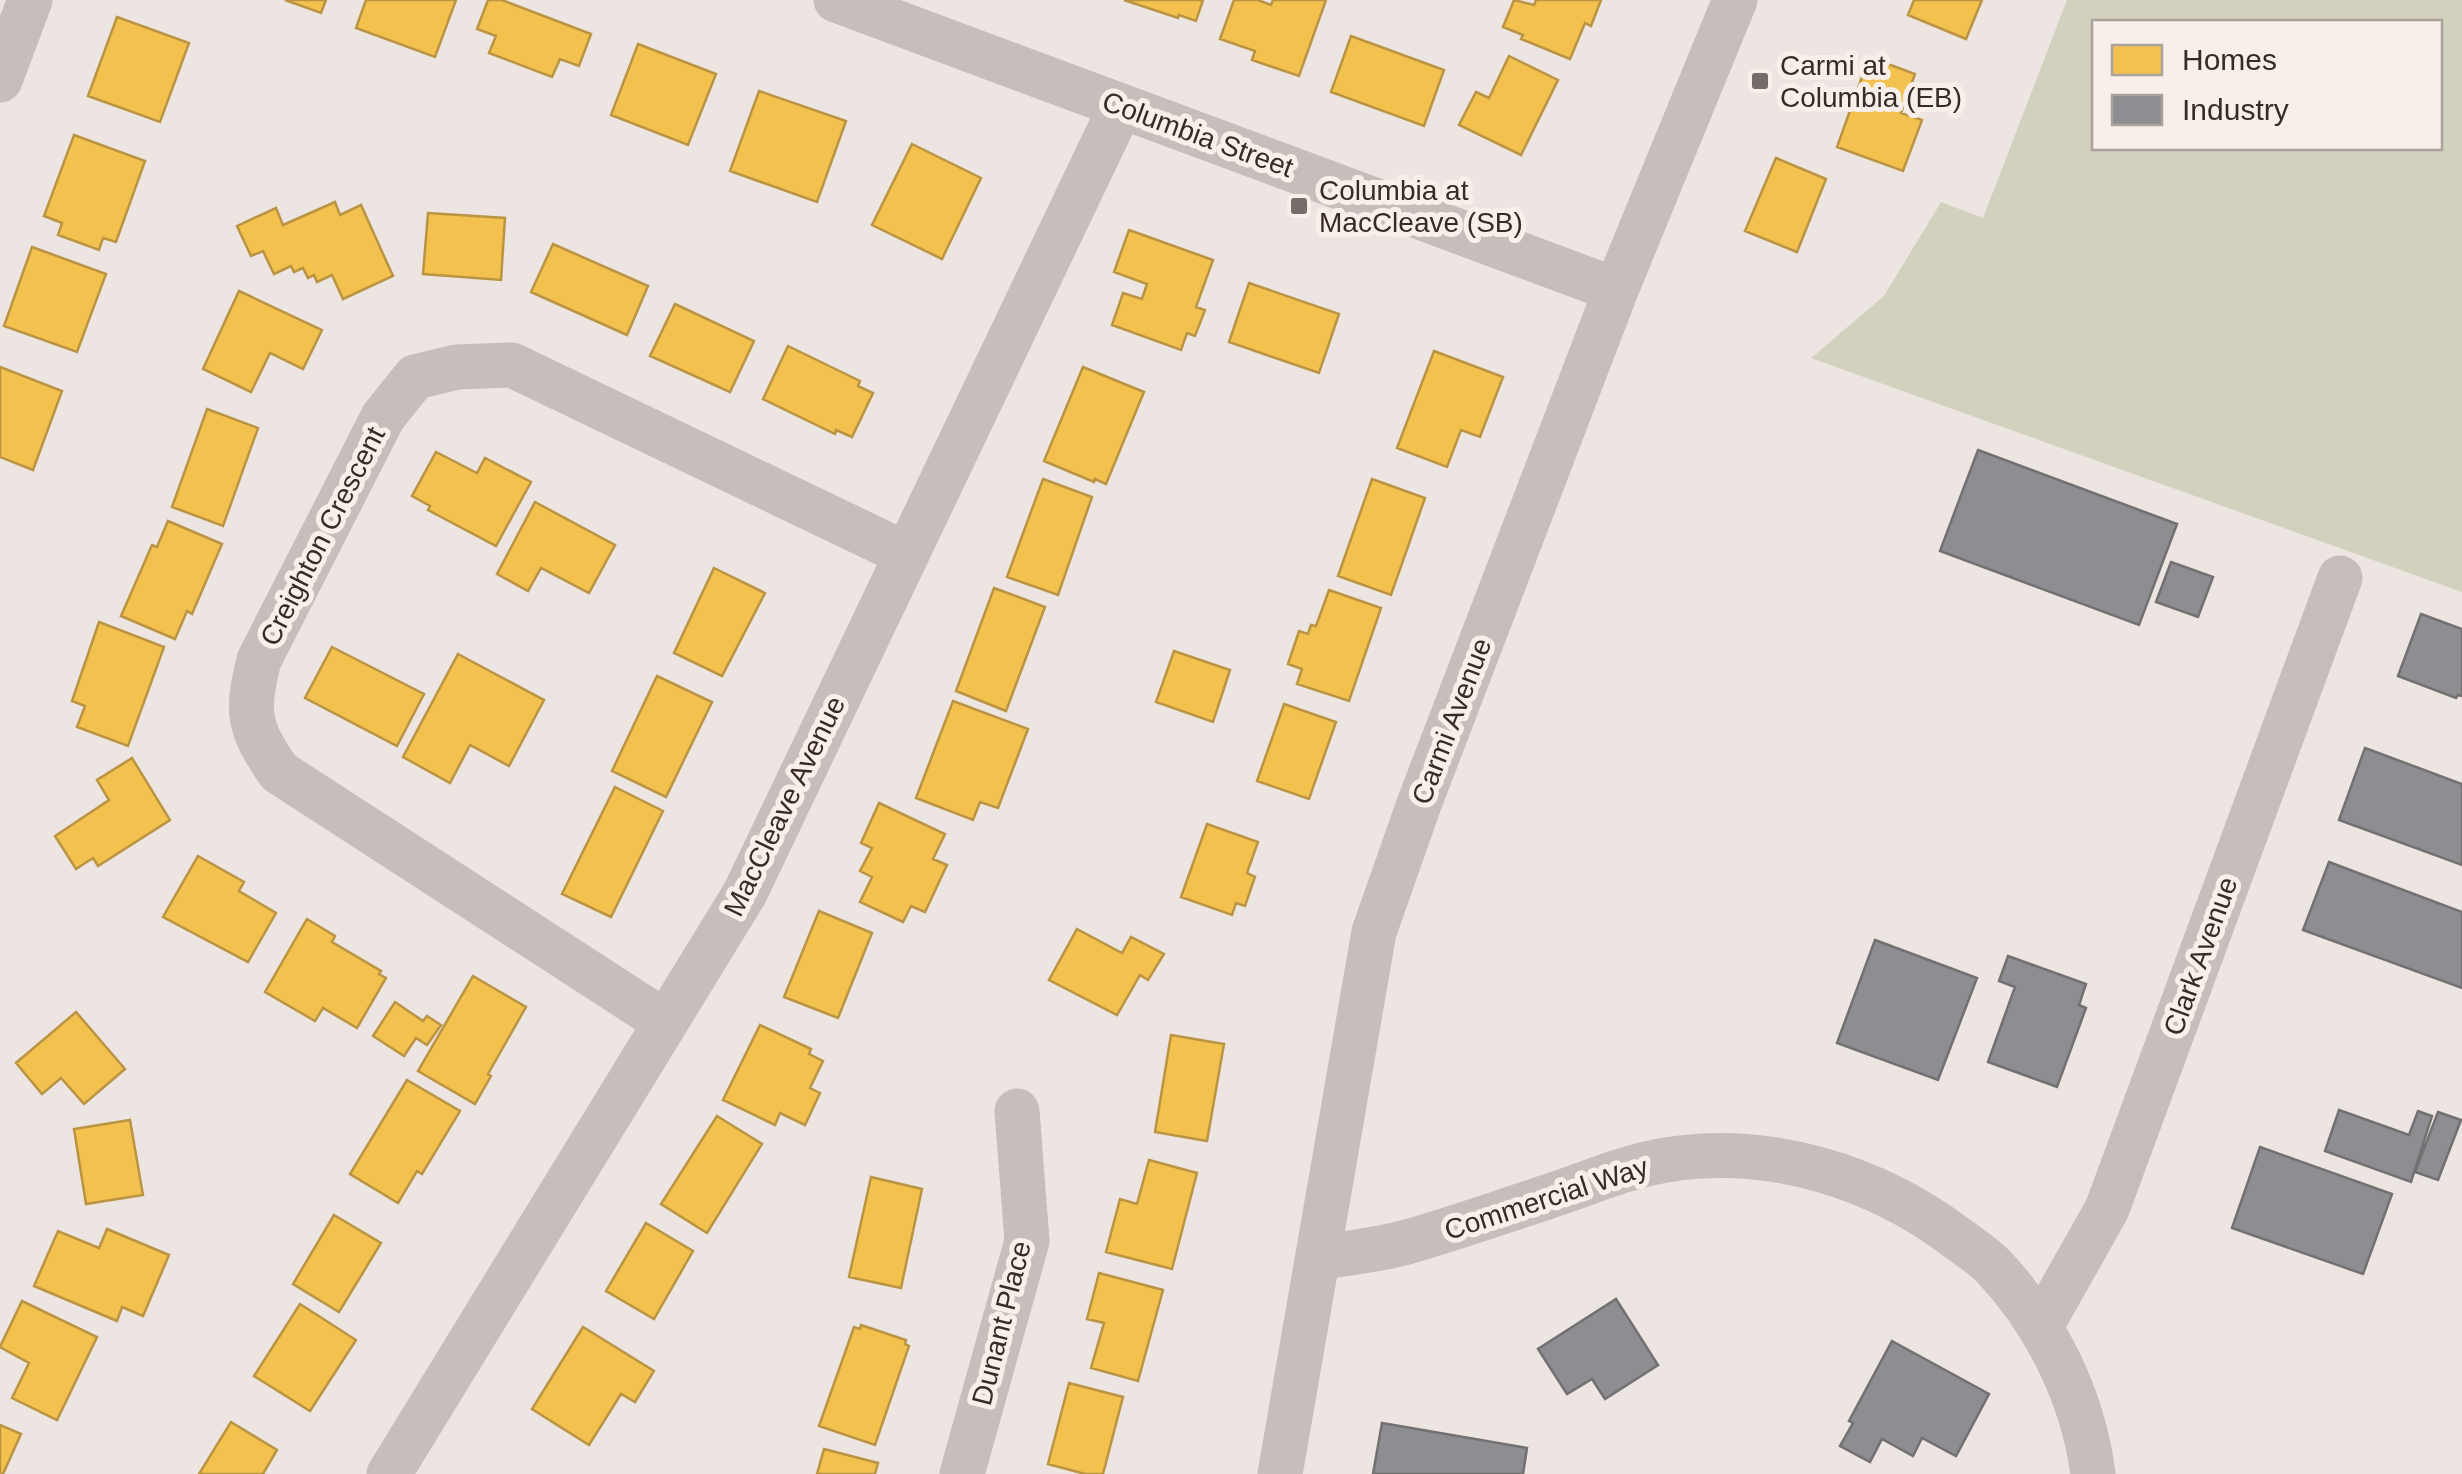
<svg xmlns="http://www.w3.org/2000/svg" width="2462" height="1474" font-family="Arial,sans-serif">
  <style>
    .green { fill: #d1d1bd; fill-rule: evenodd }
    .homes { fill: #f2c14e; stroke: #ba9443; stroke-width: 2.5 }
    .industry { fill: #8d8d92; stroke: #737072; stroke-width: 2.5 }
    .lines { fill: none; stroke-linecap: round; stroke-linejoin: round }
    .minor { stroke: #c6bebb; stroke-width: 45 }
    .poi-dot { fill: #766c6a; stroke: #f9efea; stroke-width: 4 }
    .labels { text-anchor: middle; stroke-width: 10; stroke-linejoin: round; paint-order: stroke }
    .poi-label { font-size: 28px; fill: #372b29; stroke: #f9efea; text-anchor: start }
    .street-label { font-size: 28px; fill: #372b29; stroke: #f9efea }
  </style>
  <rect width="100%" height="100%" fill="#ece5e2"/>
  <path class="green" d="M 2067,0 L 2462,0 L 2462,592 L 1811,358 L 1884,296 L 1941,202 L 1983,218 ZM 2094,22 L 2440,22 L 2440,148 L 2094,148 Z"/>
  <path class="homes" d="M 285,0 L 326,0 L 321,13 Z
    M 366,0 L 456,0 L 435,57 L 356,28 Z
    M 488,0 L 502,0 L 591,34 L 579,66 L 560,59 L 552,77 L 489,53 L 496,36 L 477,29 Z
    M 1124,0 L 1203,0 L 1196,21 L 1179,15 L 1178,18 Z
    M 1234,0 L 1258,0 L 1271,5 L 1273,0 L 1326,0 L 1299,76 L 1252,60 L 1255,51 L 1220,39 Z
    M 1514,0 L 1534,5 L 1536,0 L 1601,0 L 1591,26 L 1585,23 L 1570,59 L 1521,39 L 1523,35 L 1503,27 Z
    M 1914,0 L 1982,0 L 1966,39 L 1908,15 Z
    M 117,17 L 189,43 L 160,122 L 88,96 Z
    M 1351,36 L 1444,70 L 1424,126 L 1331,92 Z
    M 638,44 L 716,74 L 688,145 L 611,115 Z
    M 1509,56 L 1558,80 L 1521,155 L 1459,125 L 1476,92 L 1489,98 Z
    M 1869,57 L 1915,74 L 1901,113 L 1922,120 L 1903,171 L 1837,147 Z
    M 759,91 L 846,121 L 817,202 L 730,171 Z
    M 74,135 L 145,161 L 116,242 L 103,238 L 99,250 L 58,235 L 62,223 L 44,216 Z
    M 912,144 L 981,178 L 942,259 L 872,225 Z
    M 1776,158 L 1826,179 L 1797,252 L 1745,231 Z
    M 335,202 L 340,215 L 361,205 L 393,276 L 343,299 L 332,275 L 317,282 L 314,275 L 308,278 L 303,268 L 294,272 L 291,266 L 274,274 L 263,251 L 251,256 L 237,226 L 276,208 L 283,225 Z
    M 428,213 L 505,218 L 501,280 L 423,274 Z
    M 1129,230 L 1213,260 L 1196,307 L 1205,310 L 1195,336 L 1187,333 L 1181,350 L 1112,325 L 1123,293 L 1142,299 L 1147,284 L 1114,272 Z
    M 553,244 L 648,286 L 627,335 L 531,292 Z
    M 32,247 L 106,274 L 77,352 L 4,326 Z
    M 1249,283 L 1339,314 L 1319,373 L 1229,342 Z
    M 239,291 L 322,330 L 303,369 L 270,353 L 251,392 L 203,369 Z
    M 675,304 L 754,341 L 730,392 L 650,356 Z
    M 788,346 L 860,381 L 858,386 L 873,393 L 852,437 L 836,430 L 835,434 L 763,399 Z
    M 1434,351 L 1503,377 L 1480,437 L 1461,430 L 1447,467 L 1397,448 Z
    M 0,367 L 62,391 L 33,470 L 0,457 Z
    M 1083,367 L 1144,392 L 1106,484 L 1095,479 L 1094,482 L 1044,461 Z
    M 207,409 L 258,428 L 223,526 L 172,507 Z
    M 436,452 L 477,473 L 485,458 L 531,482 L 496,546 L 428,510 L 430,506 L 412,496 Z
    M 1043,479 L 1092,497 L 1058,595 L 1007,577 Z
    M 1372,479 L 1425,498 L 1391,595 L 1338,576 Z
    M 535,502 L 615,545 L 589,593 L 541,568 L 528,591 L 497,574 Z
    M 168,521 L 222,544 L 192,614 L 187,611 L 175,639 L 121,616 L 152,545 L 157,547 Z
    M 714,568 L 765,593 L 722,676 L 674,653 Z
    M 994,588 L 1045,607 L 1006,711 L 956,691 Z
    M 1329,590 L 1381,608 L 1349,701 L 1297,684 L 1302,669 L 1288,664 L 1299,631 L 1308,634 L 1311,625 L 1316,626 Z
    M 99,622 L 164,647 L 128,746 L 77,727 L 85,706 L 72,701 Z
    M 332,647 L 424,694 L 397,746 L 305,698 Z
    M 1174,651 L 1230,670 L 1213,722 L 1156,702 Z
    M 458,654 L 544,700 L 509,766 L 470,745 L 450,783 L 403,757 Z
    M 657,676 L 712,702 L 666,797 L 612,771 Z
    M 953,701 L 1028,729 L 998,808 L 980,802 L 973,820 L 916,798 Z
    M 1284,704 L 1336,722 L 1309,799 L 1257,781 Z
    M 132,758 L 170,820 L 98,866 L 93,858 L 76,869 L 55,836 L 109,800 L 97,780 Z
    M 615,787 L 663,811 L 611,917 L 562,894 Z
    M 879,803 L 945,834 L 933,859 L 947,865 L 925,912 L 911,906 L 903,922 L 860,902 L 872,877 L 860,871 L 872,848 L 861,843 Z
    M 1207,824 L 1258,842 L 1247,873 L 1255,877 L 1245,906 L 1236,903 L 1232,915 L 1181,897 Z
    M 198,856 L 244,882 L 239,891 L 276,913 L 248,962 L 163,917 Z
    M 819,911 L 872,933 L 838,1018 L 784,997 Z
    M 307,919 L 335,936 L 332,942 L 381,971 L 379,974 L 386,978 L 357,1028 L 323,1008 L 315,1021 L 265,992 Z
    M 1077,929 L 1122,953 L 1131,937 L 1164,954 L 1148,980 L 1140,975 L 1117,1015 L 1049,980 Z
    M 473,976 L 526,1007 L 488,1074 L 491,1076 L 475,1104 L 418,1071 Z
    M 395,1002 L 423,1021 L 427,1016 L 441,1025 L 427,1045 L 416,1038 L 404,1056 L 373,1036 Z
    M 76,1012 L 125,1069 L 84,1104 L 61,1078 L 42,1094 L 16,1063 Z
    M 760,1025 L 811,1049 L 809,1054 L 823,1061 L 810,1088 L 820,1093 L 805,1125 L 780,1113 L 775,1125 L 723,1100 Z
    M 1171,1035 L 1224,1044 L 1207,1141 L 1155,1132 Z
    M 407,1080 L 460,1111 L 422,1174 L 417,1171 L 398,1203 L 350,1174 Z
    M 717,1116 L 762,1144 L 707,1233 L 661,1204 Z
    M 130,1120 L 143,1195 L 86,1204 L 74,1129 Z
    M 1149,1160 L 1197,1173 L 1172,1269 L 1106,1252 L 1120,1199 L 1137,1204 Z
    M 871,1177 L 922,1189 L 901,1288 L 849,1277 Z
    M 334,1215 L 381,1243 L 339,1312 L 293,1284 Z
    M 646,1223 L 693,1251 L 654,1319 L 606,1291 Z
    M 107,1229 L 169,1255 L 143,1316 L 122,1307 L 117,1321 L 34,1286 L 58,1231 L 99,1248 Z
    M 1099,1273 L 1163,1290 L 1138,1381 L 1091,1368 L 1104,1323 L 1087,1319 Z
    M 22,1301 L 97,1337 L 57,1420 L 12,1398 L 29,1363 L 0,1347 Z
    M 300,1304 L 356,1340 L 310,1411 L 254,1376 Z
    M 861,1325 L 906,1340 L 905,1344 L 909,1346 L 875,1445 L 819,1426 L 854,1327 L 860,1329 Z
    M 583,1327 L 654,1371 L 635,1402 L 621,1394 L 589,1445 L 532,1409 Z
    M 1069,1383 L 1123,1397 L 1103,1474 L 1085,1474 L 1048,1464 Z
    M 231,1422 L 277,1450 L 263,1474 L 199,1474 Z
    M 0,1425 L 21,1434 L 3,1474 L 0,1474 Z
    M 824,1449 L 878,1463 L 875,1474 L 817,1474 Z"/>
  <path class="industry" d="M 1978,450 L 2177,524 L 2139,625 L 1940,551 Z
    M 2171,562 L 2213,577 L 2198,617 L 2156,602 Z
    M 2421,614 L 2462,629 L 2462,696 L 2458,695 L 2456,698 L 2398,676 Z
    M 2365,748 L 2462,784 L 2462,865 L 2339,820 Z
    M 2329,862 L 2462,912 L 2462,988 L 2303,930 Z
    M 1875,940 L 1977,978 L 1938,1080 L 1837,1043 Z
    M 2008,956 L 2086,984 L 2079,1005 L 2086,1008 L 2057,1087 L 1988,1062 L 2015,987 L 1999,981 Z
    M 2339,1110 L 2409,1135 L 2418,1111 L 2432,1116 L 2411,1182 L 2325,1151 Z
    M 2438,1112 L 2461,1120 L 2438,1180 L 2415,1172 Z
    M 2260,1147 L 2392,1194 L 2363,1274 L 2232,1228 Z
    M 1616,1299 L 1658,1365 L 1605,1399 L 1592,1379 L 1567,1394 L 1538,1349 Z
    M 1892,1341 L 1989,1394 L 1956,1456 L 1922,1438 L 1913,1456 L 1882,1439 L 1870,1462 L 1840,1446 L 1853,1423 L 1849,1421 Z
    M 1382,1423 L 1527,1448 L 1523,1474 L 1373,1474 Z"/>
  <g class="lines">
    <path class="minor" d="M 836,0 L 1616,290
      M 0,80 L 30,0
      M 665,1022 L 279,772 C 248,727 246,713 259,660 L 383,417 L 415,377 L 457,367 L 512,365 L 906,554
      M 1318,1258 C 1347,1253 1378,1250 1407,1242 C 1453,1229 1498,1213 1544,1198 C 1585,1185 1623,1167 1666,1160 C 1769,1143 1875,1176 1957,1238 C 1969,1247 1983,1256 1993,1266 C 2046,1322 2083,1397 2093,1474
      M 2041,1326 L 2107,1209 L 2340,578
      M 389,1474 L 745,893 L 1121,106
      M 962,1474 L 1027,1241 L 1017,1111
      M 1280,1474 L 1374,932 L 1419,804 L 1616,290 L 1735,0"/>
  </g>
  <g class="poi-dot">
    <rect x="1750" y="71" width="20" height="20" rx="5"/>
    <rect x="1289" y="196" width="20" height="20" rx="5"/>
  </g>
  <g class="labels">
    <g class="poi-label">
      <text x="1780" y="75">Carmi at<tspan x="1780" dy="32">Columbia (EB)</tspan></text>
      <text x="1319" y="200">Columbia at<tspan x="1319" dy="32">MacCleave (SB)</tspan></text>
    </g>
    <g class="street-label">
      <text transform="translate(1198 134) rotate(20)" y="10">Columbia Street</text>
      <text transform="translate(322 536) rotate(-63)" y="10">Creighton Crescent</text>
      <text transform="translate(1451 721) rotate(-69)" y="10">Carmi Avenue</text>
      <text transform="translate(784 806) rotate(-64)" y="10">MacCleave Avenue</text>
      <text transform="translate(2200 956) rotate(-70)" y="10">Clark Avenue</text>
      <text transform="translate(1546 1198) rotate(-18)" y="10">Commercial Way</text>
      <text transform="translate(1001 1323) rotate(-76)" y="10">Dunant Place</text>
    </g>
  </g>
  <rect x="2092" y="20" width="350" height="130" fill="#f9efea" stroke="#aba19d" stroke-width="2.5"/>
  <rect x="2112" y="45" width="50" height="30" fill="#f2c14e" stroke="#aba19d" stroke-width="2.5"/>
  <text x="2182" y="70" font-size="30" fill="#372b29">Homes</text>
  <rect x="2112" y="95" width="50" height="30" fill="#8d8d92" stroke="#aba19d" stroke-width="2.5"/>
  <text x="2182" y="120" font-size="30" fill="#372b29">Industry</text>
</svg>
